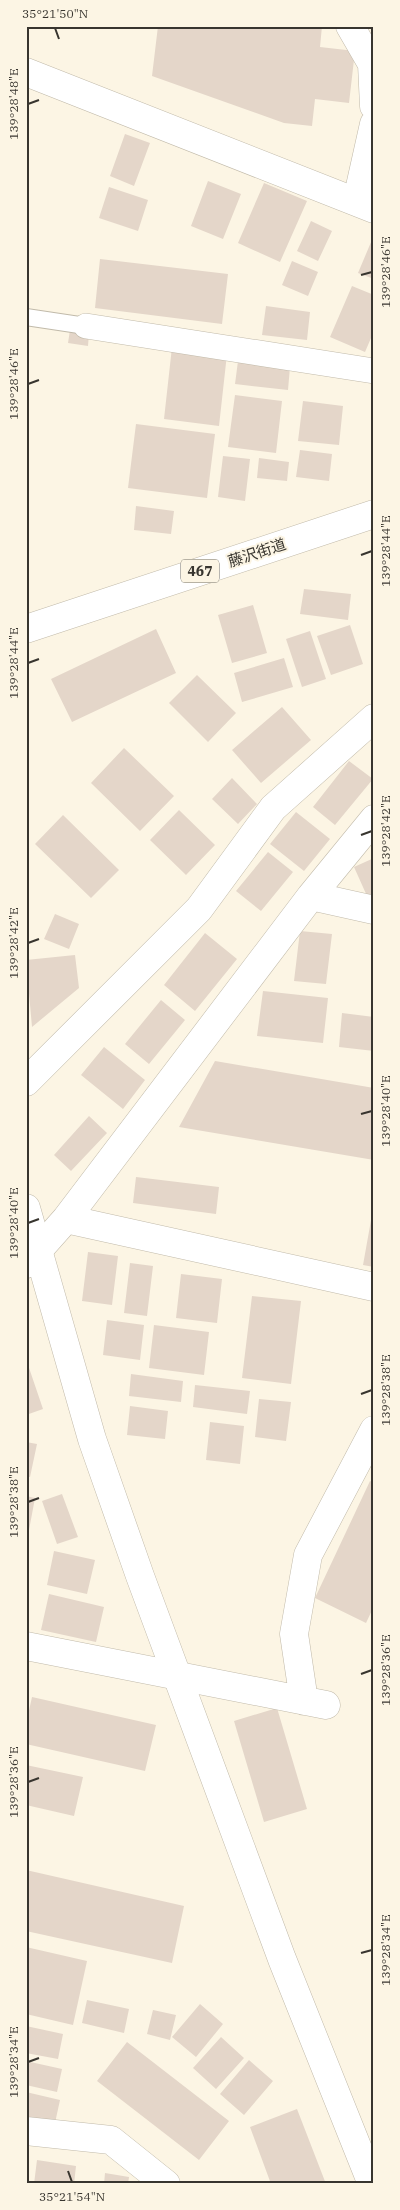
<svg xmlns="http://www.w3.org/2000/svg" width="400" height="2210" font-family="'IBM Plex Serif','Noto Sans JP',serif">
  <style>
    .building { fill: #e4d6c9 }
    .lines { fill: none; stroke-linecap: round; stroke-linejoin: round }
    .service-casing { stroke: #c1baaa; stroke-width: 18 }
    .pedestrian-casing { stroke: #c1baaa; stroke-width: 26 }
    .minor-casing { stroke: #c1baaa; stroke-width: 29 }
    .tertiary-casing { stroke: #c1baaa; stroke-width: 29 }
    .trunk-casing { stroke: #c1baaa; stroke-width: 29 }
    .service { stroke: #fff; stroke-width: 16 }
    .pedestrian { stroke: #fff; stroke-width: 25 }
    .minor { stroke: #fff; stroke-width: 28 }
    .tertiary { stroke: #fff; stroke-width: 28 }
    .trunk { stroke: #fff; stroke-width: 28 }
    .ticks { fill: none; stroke: #38352f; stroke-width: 2 }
    .labels { text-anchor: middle; stroke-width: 4; stroke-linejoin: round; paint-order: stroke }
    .shield { fill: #fcf5e4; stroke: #736f65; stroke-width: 1 }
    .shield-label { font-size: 14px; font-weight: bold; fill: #38352f }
    .street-label { font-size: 15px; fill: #38352f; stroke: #fcf5e4 }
    .neatline { fill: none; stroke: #38352f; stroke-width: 2 }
    .ticks-label { font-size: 12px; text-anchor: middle; fill: #38352f }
  </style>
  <rect width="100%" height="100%" fill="#fcf5e4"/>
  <path class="building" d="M 158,26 L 322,26 L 320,47 L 355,51 L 349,103 L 315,99 L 312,126 L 284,123 L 152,76 Z
    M 125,134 L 150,143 L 134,186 L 110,176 Z
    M 208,181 L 241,194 L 223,239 L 191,226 Z
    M 264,183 L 307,201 L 280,262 L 238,243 Z
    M 109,187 L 148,200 L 138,231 L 99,218 Z
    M 311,221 L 332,231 L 318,261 L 297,251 Z
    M 374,235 L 374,279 L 358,273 Z
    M 100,259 L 228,274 L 222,324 L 95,308 Z
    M 292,261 L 318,272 L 308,296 L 282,285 Z
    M 352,286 L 374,295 L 374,331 L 365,352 L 330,337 Z
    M 266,306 L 310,312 L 307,340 L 262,335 Z
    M 70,330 L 89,333 L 88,346 L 68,343 Z
    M 172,347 L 227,354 L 219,426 L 164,419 Z
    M 238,361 L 290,367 L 288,390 L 235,384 Z
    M 235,395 L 282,401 L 276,453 L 228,447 Z
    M 303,401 L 343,406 L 339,445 L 298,441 Z
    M 136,424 L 215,434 L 207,498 L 128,488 Z
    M 300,450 L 332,454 L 329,481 L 296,477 Z
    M 223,456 L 250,459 L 245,501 L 218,497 Z
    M 259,458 L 289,462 L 287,481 L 257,478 Z
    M 136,506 L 174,511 L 171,534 L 134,530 Z
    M 304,589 L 351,594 L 348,620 L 300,614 Z
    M 253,605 L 267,653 L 232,663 L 218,615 Z
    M 350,625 L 363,664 L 331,675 L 317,636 Z
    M 156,629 L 176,673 L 72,722 L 51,679 Z
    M 310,631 L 326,679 L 302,687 L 286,639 Z
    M 284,658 L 293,687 L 242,702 L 234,673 Z
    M 197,675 L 236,713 L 208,742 L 169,703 Z
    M 282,707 L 311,740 L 261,783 L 232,750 Z
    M 124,748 L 174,796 L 140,831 L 91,783 Z
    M 349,761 L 373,779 L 335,825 L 313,807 Z
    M 232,778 L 257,804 L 238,824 L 212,799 Z
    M 179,810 L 215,845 L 186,875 L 150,840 Z
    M 296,812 L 330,839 L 304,871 L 270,844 Z
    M 63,815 L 119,870 L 91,898 L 35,844 Z
    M 268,852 L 293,872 L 261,911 L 236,891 Z
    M 374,858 L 374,893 L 367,896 L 354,867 Z
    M 55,914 L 79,924 L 69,949 L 44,939 Z
    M 300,931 L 332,934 L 326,984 L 294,981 Z
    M 205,933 L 237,959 L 195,1011 L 164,985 Z
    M 75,955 L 79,988 L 32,1027 L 26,960 Z
    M 263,991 L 328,998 L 323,1043 L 257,1036 Z
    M 161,1000 L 185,1020 L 149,1064 L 125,1044 Z
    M 342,1013 L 374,1017 L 374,1051 L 339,1047 Z
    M 104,1047 L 145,1080 L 123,1109 L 81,1075 Z
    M 215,1061 L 374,1088 L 374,1160 L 179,1127 Z
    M 89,1116 L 107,1133 L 71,1171 L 54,1155 Z
    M 136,1177 L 219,1187 L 216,1214 L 133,1203 Z
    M 373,1209 L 374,1209 L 374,1267 L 363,1265 Z
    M 88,1252 L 118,1256 L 112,1305 L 82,1301 Z
    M 130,1263 L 153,1266 L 147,1316 L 124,1313 Z
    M 181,1274 L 222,1279 L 217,1323 L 176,1318 Z
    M 252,1296 L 301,1301 L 291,1384 L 242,1378 Z
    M 107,1320 L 144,1325 L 140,1360 L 103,1355 Z
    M 154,1325 L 209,1332 L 204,1375 L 149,1368 Z
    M 26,1359 L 43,1409 L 26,1415 Z
    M 131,1374 L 183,1381 L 181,1402 L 129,1396 Z
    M 195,1385 L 250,1391 L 247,1414 L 193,1407 Z
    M 259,1399 L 291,1402 L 286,1441 L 255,1437 Z
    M 130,1406 L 168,1411 L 165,1439 L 127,1435 Z
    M 210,1422 L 244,1426 L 240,1464 L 206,1460 Z
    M 26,1442 L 37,1444 L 30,1477 L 26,1476 Z
    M 370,1481 L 374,1483 L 374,1606 L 366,1623 L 315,1598 Z
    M 62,1494 L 78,1537 L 57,1544 L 42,1501 Z
    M 26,1496 L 35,1498 L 29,1530 L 26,1530 Z
    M 54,1551 L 95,1560 L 87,1594 L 47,1585 Z
    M 49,1594 L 104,1607 L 96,1642 L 41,1630 Z
    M 32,1697 L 156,1725 L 145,1771 L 26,1744 L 26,1724 Z
    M 277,1708 L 307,1809 L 264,1822 L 234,1721 Z
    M 26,1765 L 83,1777 L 74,1816 L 26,1805 Z
    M 26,1870 L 184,1906 L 172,1963 L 26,1931 Z
    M 26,1947 L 87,1961 L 73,2025 L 26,2014 Z
    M 87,2000 L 129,2009 L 124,2033 L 82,2023 Z
    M 200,2004 L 223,2024 L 196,2057 L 172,2037 Z
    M 153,2010 L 176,2015 L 170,2040 L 147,2034 Z
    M 26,2026 L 63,2034 L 58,2059 L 26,2053 Z
    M 221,2037 L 244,2058 L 216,2089 L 193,2068 Z
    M 127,2042 L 229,2121 L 199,2160 L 97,2081 Z
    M 249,2060 L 273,2081 L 244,2115 L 220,2094 Z
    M 26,2061 L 62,2069 L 57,2092 L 26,2085 Z
    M 26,2092 L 60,2100 L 55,2123 L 26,2116 Z
    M 297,2109 L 326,2184 L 271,2184 L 250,2127 Z
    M 37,2160 L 76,2166 L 74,2184 L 34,2184 Z
    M 105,2173 L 129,2177 L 128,2184 L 104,2184 Z"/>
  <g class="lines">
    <defs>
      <path id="service" d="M 26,317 L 86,326"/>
      <path id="pedestrian" d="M 86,326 L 374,371"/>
      <path id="minor" d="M 350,26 L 372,64 L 374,106
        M 357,200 L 374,124
        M 311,896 L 374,910
        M 26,1082 L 199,909 L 273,808 L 374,718
        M 66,1219 L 374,1287
        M 26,1264 L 66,1219 L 311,896 L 374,819
        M 26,1646 L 326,1705
        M 304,1701 L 294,1634 L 308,1555 L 374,1430
        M 26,2131 L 111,2140 L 166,2184"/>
      <path id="tertiary" d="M 26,72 L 374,209
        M 26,1208 L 92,1439 L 140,1576 L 282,1959 L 372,2184"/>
      <path id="trunk" d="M 26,629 L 374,514"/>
    </defs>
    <use href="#service" class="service-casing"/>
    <use href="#pedestrian" class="pedestrian-casing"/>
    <use href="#minor" class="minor-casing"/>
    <use href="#tertiary" class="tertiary-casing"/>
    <use href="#trunk" class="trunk-casing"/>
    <use href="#service" class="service"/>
    <use href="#pedestrian" class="pedestrian"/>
    <use href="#minor" class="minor"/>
    <use href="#tertiary" class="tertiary"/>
    <use href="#trunk" class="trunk"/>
  </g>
  <path class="ticks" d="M 55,28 L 59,39M 28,104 L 39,100M 361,275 L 372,272M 28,384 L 39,380M 361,555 L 372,551M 28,663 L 39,659M 361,835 L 372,831M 28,943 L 39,939M 361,1114 L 372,1111M 28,1223 L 39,1219M 361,1394 L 372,1390M 28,1502 L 39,1498M 361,1674 L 372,1670M 28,1782 L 39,1778M 361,1953 L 372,1950M 28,2062 L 39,2058M 68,2171 L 72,2182"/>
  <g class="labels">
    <rect class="shield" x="181" y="559.5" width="38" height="23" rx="4"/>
    <g class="shield-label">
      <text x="200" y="576">467</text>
    </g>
    <g class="street-label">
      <text transform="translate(257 553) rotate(-18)" y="5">藤沢街道</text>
    </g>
  </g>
  <rect width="400" height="2210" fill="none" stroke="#fcf5e4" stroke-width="55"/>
  <rect x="28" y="28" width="344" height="2154" class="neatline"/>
  <g class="ticks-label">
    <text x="55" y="18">35°21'50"N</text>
    <text transform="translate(14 104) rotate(-90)" y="4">139°28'48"E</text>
    <text transform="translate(386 272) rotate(-90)" y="4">139°28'46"E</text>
    <text transform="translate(14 384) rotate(-90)" y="4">139°28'46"E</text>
    <text transform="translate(386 551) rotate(-90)" y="4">139°28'44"E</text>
    <text transform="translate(14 663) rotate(-90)" y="4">139°28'44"E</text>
    <text transform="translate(386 831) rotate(-90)" y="4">139°28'42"E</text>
    <text transform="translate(14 943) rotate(-90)" y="4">139°28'42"E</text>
    <text transform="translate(386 1111) rotate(-90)" y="4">139°28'40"E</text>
    <text transform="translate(14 1223) rotate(-90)" y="4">139°28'40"E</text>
    <text transform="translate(386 1390) rotate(-90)" y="4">139°28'38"E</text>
    <text transform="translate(14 1502) rotate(-90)" y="4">139°28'38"E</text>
    <text transform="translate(386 1670) rotate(-90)" y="4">139°28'36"E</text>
    <text transform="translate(14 1782) rotate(-90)" y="4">139°28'36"E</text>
    <text transform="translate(386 1950) rotate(-90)" y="4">139°28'34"E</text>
    <text transform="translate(14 2062) rotate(-90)" y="4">139°28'34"E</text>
    <text x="72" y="2201">35°21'54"N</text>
  </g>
</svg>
